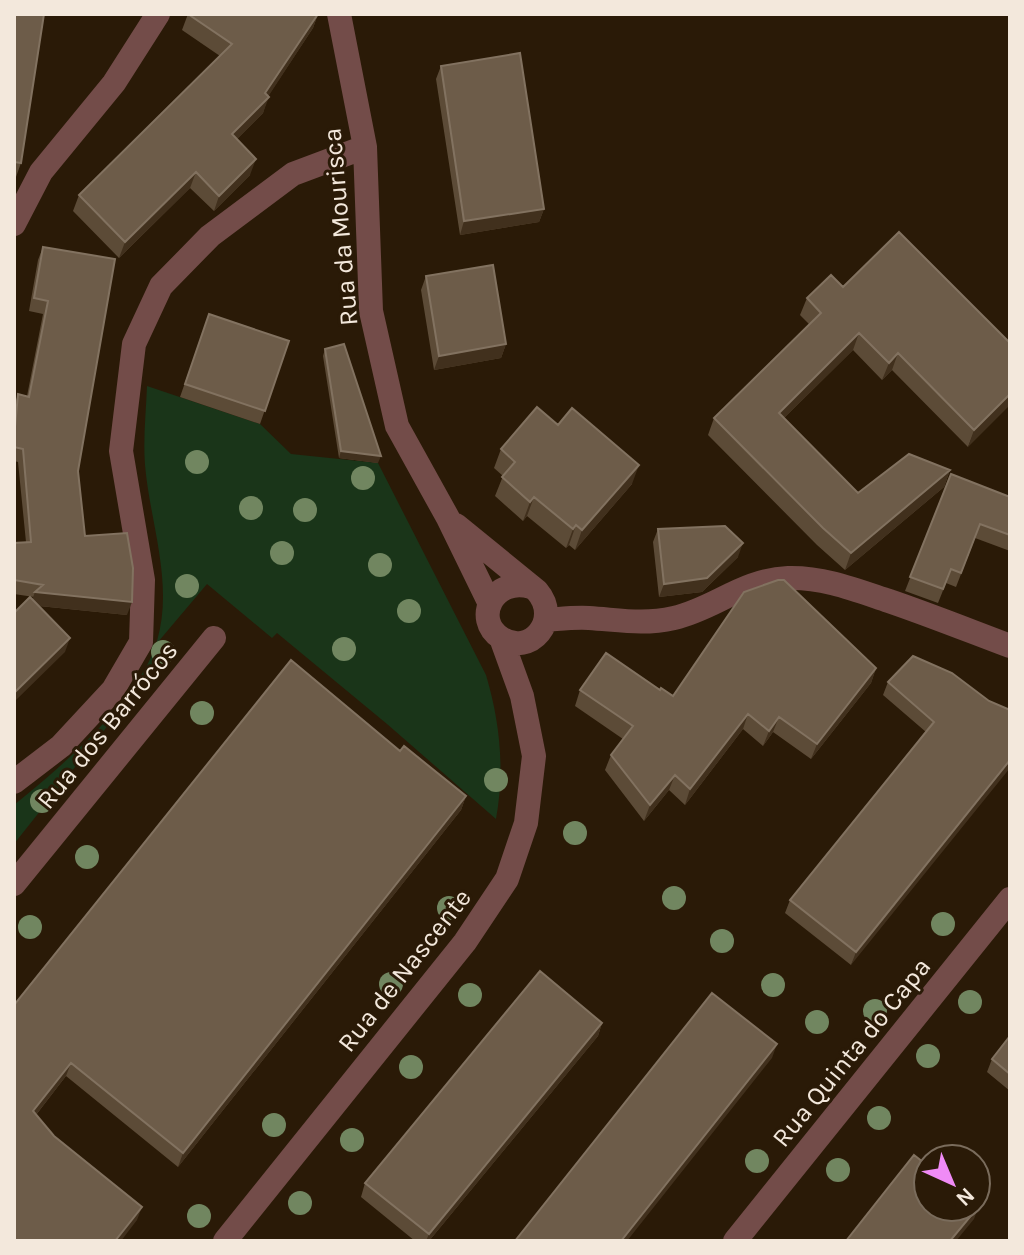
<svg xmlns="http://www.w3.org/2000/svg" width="1024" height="1255" font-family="Karla,sans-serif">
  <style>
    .green { fill: #1a3519 }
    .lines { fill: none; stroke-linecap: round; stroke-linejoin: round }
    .minor { stroke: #734c49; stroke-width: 24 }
    .tree { fill: #718660 }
    .wall { fill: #5c4b37 }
    .shaded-wall { fill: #41301d }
    .building { fill: #6d5c49; stroke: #827260; stroke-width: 2 }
    .labels { text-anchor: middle; stroke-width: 6; stroke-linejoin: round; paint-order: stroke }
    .street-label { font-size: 26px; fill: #f3e8dc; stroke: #2a1a07 }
  </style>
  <rect width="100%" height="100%" fill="#2a1a07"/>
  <path class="green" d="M 147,386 L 260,424 L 291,454 L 378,463 L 486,675 C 500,722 505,770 496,819 L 387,724 L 277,633 L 272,638 L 207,584 L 158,642 L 167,651 L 14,844 L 14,805 C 59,769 142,697 157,641 C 174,583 150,523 145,465 C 143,439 146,412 147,386 Z"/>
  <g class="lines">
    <path class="minor" d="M 339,14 L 365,147 L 371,311 L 397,426 L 448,518 L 490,604
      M 14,224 L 41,172 L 114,83 L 158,14
      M 456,525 L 537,591 C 562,620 530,657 501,638 C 472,619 494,576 531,587
      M 546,620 C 560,619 575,617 589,618 C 620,620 643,625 674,618 C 716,608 742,580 788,578 C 824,577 856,590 889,601 C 930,615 970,631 1010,646
      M 14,782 L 61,746 L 113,690 L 141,642 L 143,580 L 121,451 L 134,344 L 161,286 L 210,236 L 293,174 L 365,147
      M 14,884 L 214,638
      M 225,1241 L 465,942 L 507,879 L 526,823 L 534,756 L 522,696 L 501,638
      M 735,1241 L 1010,899"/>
  </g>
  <g class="tree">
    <circle cx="197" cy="462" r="12"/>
    <circle cx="363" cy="478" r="12"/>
    <circle cx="251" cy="508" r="12"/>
    <circle cx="305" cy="510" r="12"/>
    <circle cx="282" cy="553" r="12"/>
    <circle cx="380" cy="565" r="12"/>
    <circle cx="187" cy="586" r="12"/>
    <circle cx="409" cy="611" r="12"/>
    <circle cx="344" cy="649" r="12"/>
    <circle cx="163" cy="652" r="12"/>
    <circle cx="202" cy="713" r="12"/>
    <circle cx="496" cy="780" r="12"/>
    <circle cx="42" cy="801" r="12"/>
    <circle cx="575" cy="833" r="12"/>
    <circle cx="87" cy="857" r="12"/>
    <circle cx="674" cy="898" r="12"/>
    <circle cx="449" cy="908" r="12"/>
    <circle cx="943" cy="924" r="12"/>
    <circle cx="30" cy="927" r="12"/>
    <circle cx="722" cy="941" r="12"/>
    <circle cx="391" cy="984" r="12"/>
    <circle cx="773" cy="985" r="12"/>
    <circle cx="470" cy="995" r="12"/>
    <circle cx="970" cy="1002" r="12"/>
    <circle cx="875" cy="1011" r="12"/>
    <circle cx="817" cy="1022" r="12"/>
    <circle cx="928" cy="1056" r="12"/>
    <circle cx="411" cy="1067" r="12"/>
    <circle cx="879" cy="1118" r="12"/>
    <circle cx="274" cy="1125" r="12"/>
    <circle cx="352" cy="1140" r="12"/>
    <circle cx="757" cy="1161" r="12"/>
    <circle cx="838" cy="1170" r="12"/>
    <circle cx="300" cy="1203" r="12"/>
    <circle cx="199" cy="1216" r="12"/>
  </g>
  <path class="wall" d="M 14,14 L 21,163 L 16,177 L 14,177 Z
    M 188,14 L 318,14 L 313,28 L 268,96 L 263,113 L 237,139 L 250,175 L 214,211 L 190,188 L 119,258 L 73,211 L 79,195 L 220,56 L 182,30 Z
    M 441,66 L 544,209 L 539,222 L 460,235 L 436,79 Z
    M 43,247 L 78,471 L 85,536 L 127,615 L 39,606 L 65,652 L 32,600 L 34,597 L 14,594 L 14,543 L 26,542 L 18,462 L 14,461 L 14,407 L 18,394 L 27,396 L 43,314 L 29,311 L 38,260 Z
    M 426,276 L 506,344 L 501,358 L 434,370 L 421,290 Z
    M 843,287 L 1010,343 L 968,447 L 892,370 L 882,380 L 853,350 L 784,418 L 858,493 L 950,470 L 944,487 L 845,570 L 817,545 L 708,435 L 714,418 L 809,324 L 800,315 L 807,298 Z
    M 209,314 L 289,341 L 260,424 L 180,397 Z
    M 325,349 L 378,463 L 339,458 L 323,356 Z
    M 501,449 L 632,484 L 575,550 L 569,545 L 566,548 L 527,516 L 523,521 L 495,496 L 503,476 L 494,468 Z
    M 951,474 L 1010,497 L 1010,551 L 975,538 L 956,587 L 946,583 L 938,603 L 905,591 Z
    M 658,529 L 738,557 L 702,592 L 659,597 L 653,542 Z
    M 876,668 L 871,683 L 811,759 L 773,732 L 763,746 L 743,729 L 685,805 L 669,790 L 644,821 L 605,770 L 611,755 L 623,739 L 575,706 L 580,690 L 673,696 Z
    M 888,682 L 989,701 L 851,965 L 785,913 L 790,900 L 926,732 L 883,695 Z
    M 400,751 L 466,796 L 461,810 L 178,1167 L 66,1076 L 36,1115 L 54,1136 L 137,1220 L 14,1241 L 14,1005 Z
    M 602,1023 L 598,1036 L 429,1241 L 415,1241 L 361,1197 L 365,1183 Z
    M 1010,1036 L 1010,1091 L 987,1072 L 992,1059 Z"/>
  <path class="shaded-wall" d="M 318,14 L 313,28 L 264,103 L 269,97 L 263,113 L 226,150 L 232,134 L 265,93 Z
    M 256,159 L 250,175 L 214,211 L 219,196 Z
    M 196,172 L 190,188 L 119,258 L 125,242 Z
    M 544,209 L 539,222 L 460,235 L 464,221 Z
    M 859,333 L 853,350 L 772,430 L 779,413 Z
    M 506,344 L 501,358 L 434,370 L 439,356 Z
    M 898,353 L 892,370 L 882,380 L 889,363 Z
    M 1010,394 L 1010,405 L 968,447 L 974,430 Z
    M 341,451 L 381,456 L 378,463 L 339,458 Z
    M 639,465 L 632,484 L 575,550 L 582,530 Z
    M 950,470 L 944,487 L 845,570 L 851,553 Z
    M 534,497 L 527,516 L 523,521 L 530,502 Z
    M 576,525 L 569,545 L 566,548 L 573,529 Z
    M 743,543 L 738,557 L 702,592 L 659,597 L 664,584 Z
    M 35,592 L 132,602 L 127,615 L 30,605 Z
    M 70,638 L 65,652 L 14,702 L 14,693 Z
    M 876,668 L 871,683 L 811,759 L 817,744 Z
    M 748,714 L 743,729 L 685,805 L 690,789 Z
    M 779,717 L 773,732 L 763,746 L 769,731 Z
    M 1010,760 L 1010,768 L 851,965 L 856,952 Z
    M 675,775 L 669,790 L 644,821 L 650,805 Z
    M 466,796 L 461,810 L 178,1167 L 183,1153 Z
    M 602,1023 L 598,1036 L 429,1241 L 426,1241 L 429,1234 Z
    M 777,1044 L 772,1058 L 627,1241 L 621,1241 Z
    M 71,1063 L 66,1076 L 28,1125 L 33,1111 Z
    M 979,1206 L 974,1219 L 956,1241 L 950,1241 Z
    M 142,1207 L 137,1220 L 121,1241 L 115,1241 Z"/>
  <path class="building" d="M 14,14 L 44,14 L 21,163 L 14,162 Z
    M 188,14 L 318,14 L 265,93 L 269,97 L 232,134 L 256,159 L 219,196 L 196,172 L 125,242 L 79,195 L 232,44 Z
    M 520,53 L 544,209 L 464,221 L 441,66 Z
    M 899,232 L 1010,343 L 1010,394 L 974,430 L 898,353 L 889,363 L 859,333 L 779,413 L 858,493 L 909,454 L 950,470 L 851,553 L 823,528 L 714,418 L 821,313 L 807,298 L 831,275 L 843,287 Z
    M 43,247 L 115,259 L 78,471 L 85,536 L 127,533 L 133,568 L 132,602 L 35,592 L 43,585 L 14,580 L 14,543 L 31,542 L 23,449 L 14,447 L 14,438 L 18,394 L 29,397 L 48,301 L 34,298 Z
    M 493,265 L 506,344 L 439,356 L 426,276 Z
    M 209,314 L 289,341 L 265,411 L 185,384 Z
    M 344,344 L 381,456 L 341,451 L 325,349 Z
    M 537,407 L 558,425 L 572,408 L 639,465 L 582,530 L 576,525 L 573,529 L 534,497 L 530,502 L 502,477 L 515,462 L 501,449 Z
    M 951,474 L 1010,497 L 1010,535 L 980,524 L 961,573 L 951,569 L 943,589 L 910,577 Z
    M 725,526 L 743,543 L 707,578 L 664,584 L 658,529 Z
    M 778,580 L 784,580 L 876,668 L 817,744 L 779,717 L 769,731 L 748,714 L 690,789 L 675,775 L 650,805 L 611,755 L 633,726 L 580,690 L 606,653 L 660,690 L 661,688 L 673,696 L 744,592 Z
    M 30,597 L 70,638 L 14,693 L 14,613 Z
    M 913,656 L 952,673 L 989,701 L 1010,710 L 1010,760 L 856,952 L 790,900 L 934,722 L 888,682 Z
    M 291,660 L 400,751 L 404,746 L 466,796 L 183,1153 L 71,1063 L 33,1111 L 54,1136 L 142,1207 L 115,1241 L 14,1241 L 14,1005 Z
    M 540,971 L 602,1023 L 429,1234 L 365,1183 Z
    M 712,993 L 777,1044 L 621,1241 L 515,1241 Z
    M 1010,1036 L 1010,1074 L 992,1059 Z
    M 914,1155 L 928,1166 L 928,1207 L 976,1207 L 976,1204 L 979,1206 L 950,1241 L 846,1241 Z"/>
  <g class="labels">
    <g class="street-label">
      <text transform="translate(340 227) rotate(-95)" y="9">Rua da Mourisca</text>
      <text transform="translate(107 725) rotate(-51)" y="9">Rua dos Barrócos</text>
      <text transform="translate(404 970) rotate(-52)" y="9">Rua de Nascente</text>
      <text transform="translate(851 1052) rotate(-51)" y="9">Rua Quinta do Capa</text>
    </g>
  </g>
  <rect width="1024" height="1255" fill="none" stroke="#f3e8dc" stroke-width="32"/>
  <g transform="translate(952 1183) rotate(136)"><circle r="38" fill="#2a1a07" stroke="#7a6c5c" stroke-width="2"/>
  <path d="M0-6L14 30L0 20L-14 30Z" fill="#f08bf6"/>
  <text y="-12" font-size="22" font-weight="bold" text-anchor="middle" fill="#f3e8dc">N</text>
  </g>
</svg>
